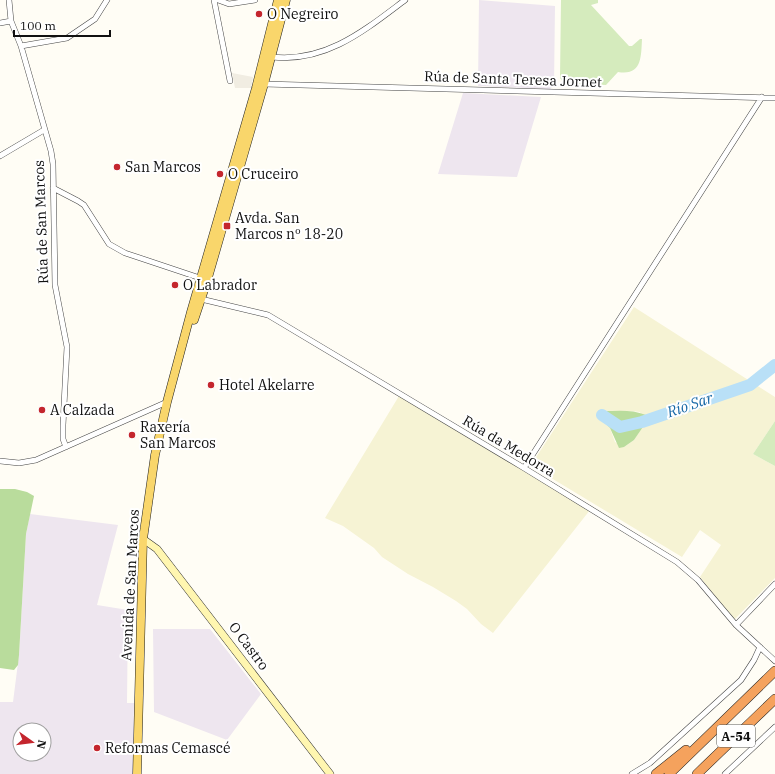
<svg xmlns="http://www.w3.org/2000/svg" width="775" height="774" font-family="'IBM Plex Serif',serif">
  <style>
    .industrial { fill: #eee6ef; fill-rule: evenodd }
    .farmland { fill: #f6f3d4; fill-rule: evenodd }
    .green { fill: #d5ebbd }
    .forest { fill: #b9dc9c }
    .plaza { fill: #f1ede2 }
    .lines { fill: none; stroke-linecap: round; stroke-linejoin: round }
    .river { stroke: #b9e0f7; stroke-width: 12 }
    .street-casing { stroke: #444; stroke-width: 6 }
    .secondary-casing { stroke: #333; stroke-width: 8 }
    .primary-casing { stroke: #222; stroke-width: 9 }
    .highway-casing { stroke: #222; stroke-width: 10 }
    .street { stroke: #fff; stroke-width: 5 }
    .secondary { stroke: #fff6b0; stroke-width: 7 }
    .primary { stroke: #f9d66b; stroke-width: 8 }
    .highway { stroke: #f5a25d; stroke-width: 9 }
    .poi-dot { fill: #c4262e; stroke: #fff; stroke-width: 1.5 }
    .labels { text-anchor: middle; stroke-width: 4; stroke-linejoin: round; paint-order: stroke }
    .shield { fill: #fff; stroke: #585858; stroke-width: 1 }
    .shield-label { font-size: 13px; font-weight: bold; fill: #111 }
    .poi-label { font-size: 14px; fill: #111; stroke: #fff; text-anchor: start }
    .street-label { font-size: 14px; fill: #111; stroke: #fff }
    .water-label { font-size: 15px; font-style: italic; fill: #1768a6; stroke: #fff }
  </style>
  <rect width="100%" height="100%" fill="#fffdf5"/>
  <path class="industrial" d="M 479,0 L 555,6 L 554,85 L 550,89 L 478,86 Z
    M 463,93 L 541,97 L 517,177 L 438,174 Z
    M 30,514 L 118,525 L 97,605 L 128,610 L 127,703 L 134,703 L 133,774 L 0,774 L 0,702 L 13,702 L 19,655 L 26,534 ZM 20,730 L 44,730 L 44,754 L 20,754 Z
    M 153,629 L 210,629 L 261,694 L 227,740 L 154,712 Z"/>
  <path class="farmland" d="M 634,307 L 775,397 L 775,421 L 753,454 L 775,466 L 775,578 L 735,619 L 732,618 L 700,577 L 721,545 L 700,530 L 682,557 L 538,470 L 531,465 ZM 603,411 L 631,411 L 640,412 L 644,425 L 634,440 L 624,447 L 615,442 L 610,428 L 605,423 Z
    M 399,396 L 590,510 L 493,633 L 481,624 L 467,609 L 456,601 L 433,587 L 408,574 L 382,557 L 374,548 L 343,526 L 325,518 Z"/>
  <path class="green" d="M 561,0 L 598,0 L 598,3 L 591,5 L 629,46 L 632,46 L 640,39 L 642,39 C 641,57 642,76 618,72 L 606,85 L 564,83 L 560,78 Z
    M 775,421 L 775,466 L 753,454 Z"/>
  <path class="forest" d="M 603,411 C 618,411 632,409 646,415 L 647,421 L 634,440 L 624,447 L 619,448 L 610,428 L 599,417 L 599,413 Z
    M 0,489 L 15,489 L 27,492 L 34,496 L 26,534 L 19,655 L 18,665 L 14,670 L 0,668 Z"/>
  <path class="plaza" d="M 232,73 L 253,77 L 251,88 L 235,88 Z"/>
  <g class="lines">
    <path class="river" d="M 602,415 L 620,427 L 642,422 L 750,385 L 775,365"/>
    <defs>
      <path id="street" d="M 9,0 L 11,21 L 21,46 L 51,151 L 53,164 L 55,285 L 67,347 L 63,425 L 63,439 L 66,447
        M 214,0 L 230,81
        M 218,0 L 229,4 L 255,0
        M 0,23 L 11,21
        M 21,46 L 67,38 L 95,19 L 107,0
        M 272,57 C 326,63 365,30 405,0
        M 264,84 L 775,98
        M 0,156 L 44,130
        M 53,188 L 78,201 L 84,205 L 109,244 L 125,253 L 200,278
        M 201,299 L 268,315 L 524,468 L 677,562 L 698,580 L 736,625 L 775,661
        M 0,461 L 19,463 L 36,460 L 167,402
        M 524,468 L 762,97
        M 736,625 L 775,584
        M 632,774 L 650,763 L 741,680 L 754,660 L 760,647
        M 725,774 L 775,727"/>
      <path id="secondary" d="M 143,539 L 157,549 L 330,774"/>
      <path id="primary" d="M 194,320 L 207,281 L 264,84 L 286,0
        M 137,774 L 143,539 L 155,455 L 167,402 L 191,312 L 256,88 L 278,0"/>
      <path id="highway" d="M 656,774 L 686,750
        M 669,774 L 775,671
        M 697,774 L 775,699"/>
    </defs>
    <use href="#street" class="street-casing"/>
    <use href="#secondary" class="secondary-casing"/>
    <use href="#primary" class="primary-casing"/>
    <use href="#highway" class="highway-casing"/>
    <use href="#street" class="street"/>
    <use href="#secondary" class="secondary"/>
    <use href="#primary" class="primary"/>
    <use href="#highway" class="highway"/>
  </g>
  <g class="poi-dot">
    <circle cx="259" cy="14" r="4"/>
    <circle cx="117" cy="167" r="4"/>
    <circle cx="220" cy="174" r="4"/>
    <rect x="223" y="222" width="8" height="8" rx="2"/>
    <circle cx="175" cy="285" r="4"/>
    <circle cx="211" cy="385" r="4"/>
    <circle cx="42" cy="410" r="4"/>
    <circle cx="132" cy="435" r="4"/>
    <circle cx="97" cy="748" r="4"/>
  </g>
  <g class="labels">
    <rect class="shield" x="717" y="725" width="38" height="22" rx="3"/>
    <g class="shield-label">
      <text x="736" y="741">A-54</text>
    </g>
    <g class="poi-label">
      <text x="267" y="19">O Negreiro</text>
      <text x="125" y="172">San Marcos</text>
      <text x="228" y="179">O Cruceiro</text>
      <text x="235" y="223">Avda. San<tspan x="235" dy="16">Marcos nº 18-20</tspan></text>
      <text x="183" y="290">O Labrador</text>
      <text x="219" y="390">Hotel Akelarre</text>
      <text x="50" y="415">A Calzada</text>
      <text x="140" y="432">Raxería<tspan x="140" dy="16">San Marcos</tspan></text>
      <text x="105" y="753">Reformas Cemascé</text>
    </g>
    <g class="street-label">
      <text transform="translate(513 79) rotate(2)" y="5">Rúa de Santa Teresa Jornet</text>
      <text transform="translate(41 222) rotate(-92)" y="5">Rúa de San Marcos</text>
      <text transform="translate(509 446) rotate(31)" y="5">Rúa da Medorra</text>
      <text transform="translate(130 585) rotate(-87)" y="5">Avenida de San Marcos</text>
      <text transform="translate(249 646) rotate(53)" y="5">O Castro</text>
    </g>
    <g class="water-label">
      <text transform="translate(690 405) rotate(-19)" y="5">Río Sar</text>
    </g>
  </g>
  <g transform="translate(32 742) rotate(104)"><circle r="19" fill="#ffffff" stroke="#a0a0a0"/>
  <path d="M0-3L7 15L0 10L-7 15Z" fill="#c4262e"/>
  <text y="-6" font-size="11" font-weight="bold" text-anchor="middle" fill="#111111">N</text>
  </g>
  <path d="M14 30v6h96v-6" fill="none" stroke="#111111" stroke-width="2"/>
  <text x="20" y="30" font-size="12" fill="#111111" stroke="#ffffff" stroke-width="3" paint-order="stroke">100 m</text>
</svg>
